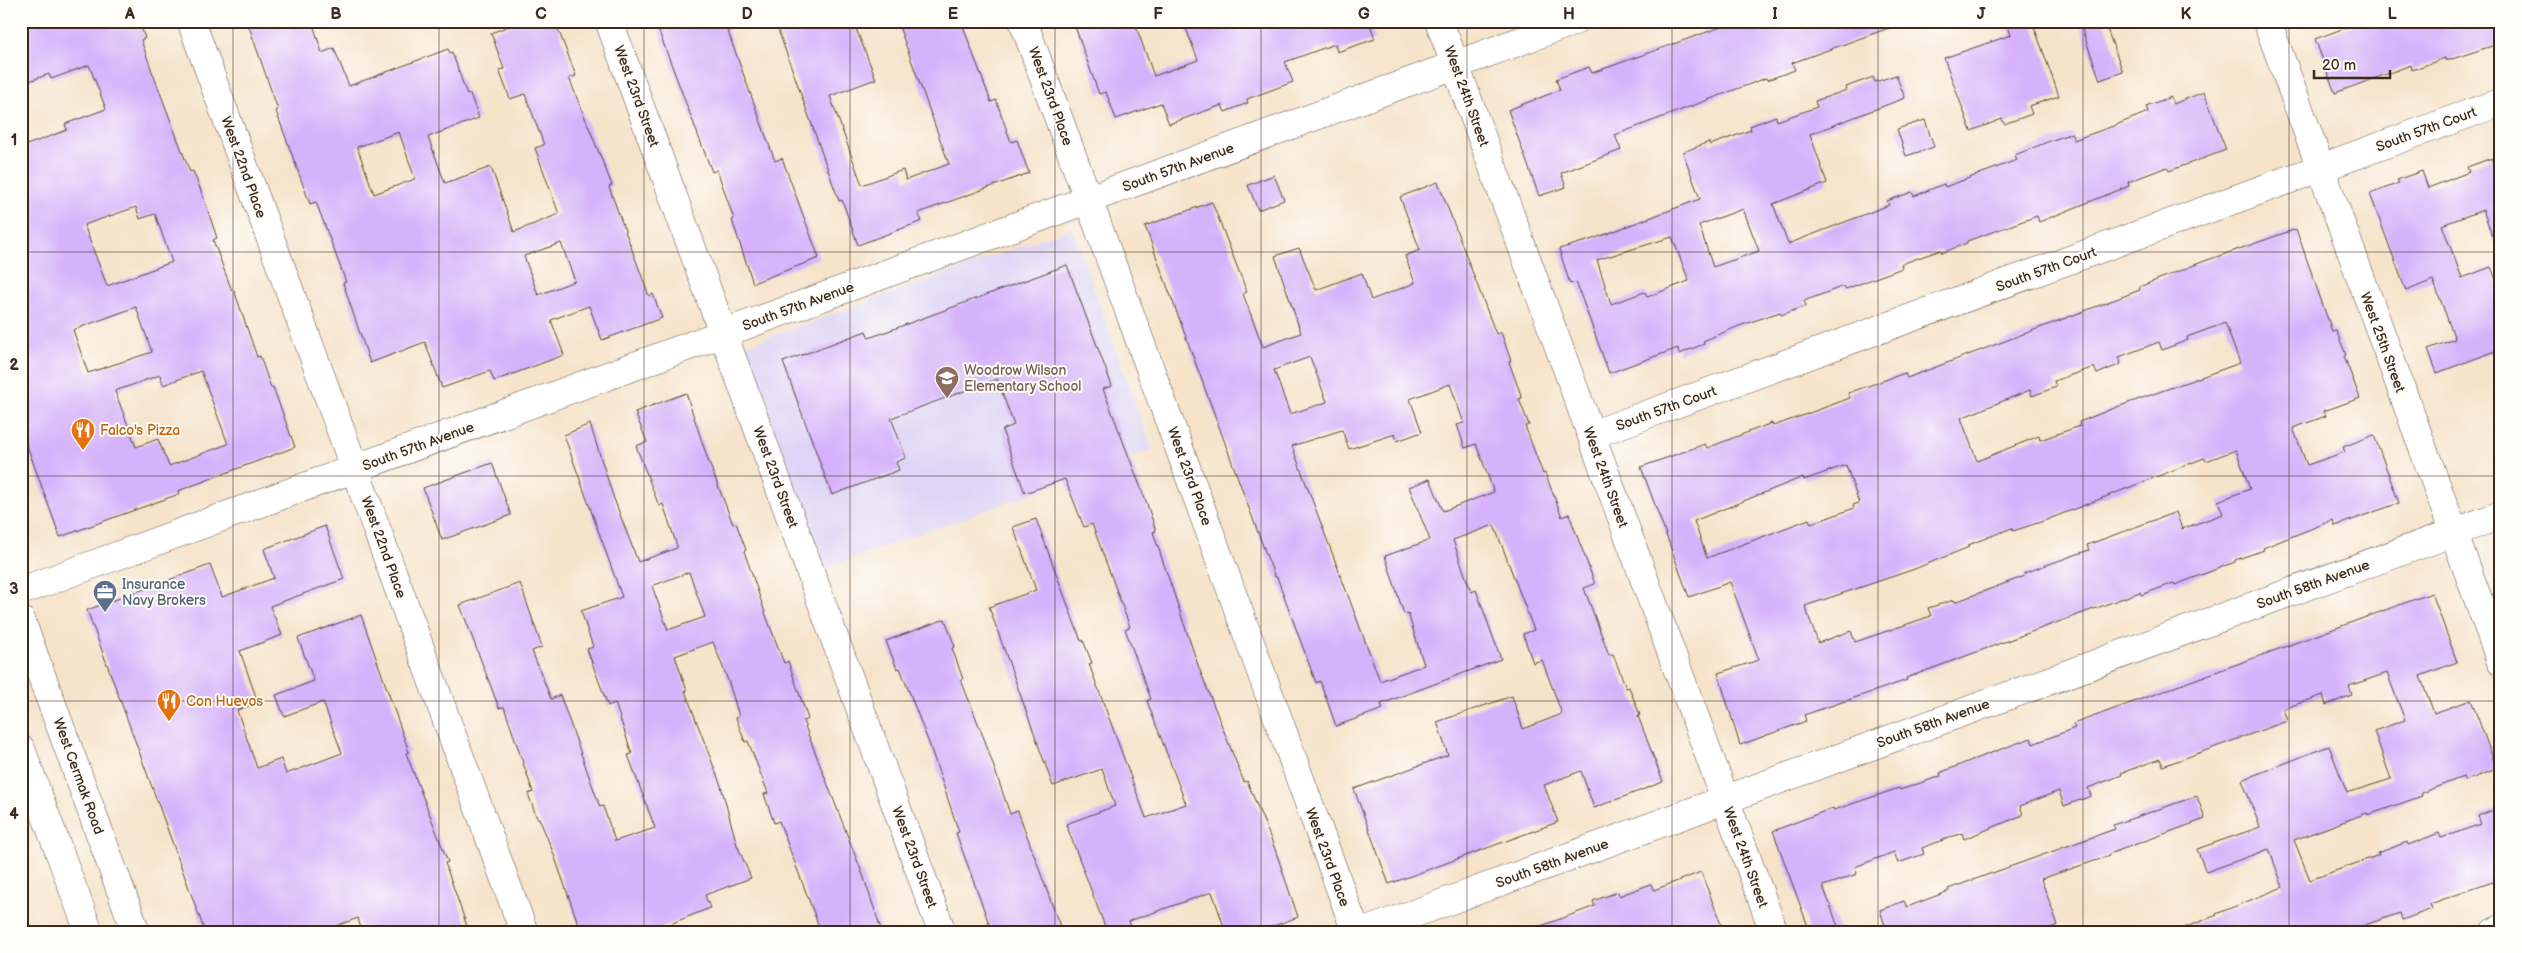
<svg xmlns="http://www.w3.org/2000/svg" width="2522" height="953" font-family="'Balsamiq Sans',sans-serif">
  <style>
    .built { fill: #ded5f6 }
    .building { fill: #d5b2fb; fill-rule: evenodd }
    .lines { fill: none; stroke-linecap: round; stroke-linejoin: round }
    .minor-casing { stroke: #574638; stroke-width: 29 }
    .secondary-casing { stroke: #574638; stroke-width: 29 }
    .minor { stroke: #fff; stroke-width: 28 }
    .secondary { stroke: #fff; stroke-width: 28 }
    .grid { fill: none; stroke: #3b2a1e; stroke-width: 1; stroke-opacity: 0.55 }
    .labels { text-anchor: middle; stroke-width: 4; stroke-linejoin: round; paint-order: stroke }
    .street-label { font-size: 14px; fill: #3b2a1e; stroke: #fdfcf7 }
    .education-label { font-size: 14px; fill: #785e54; stroke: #fdfcf7; text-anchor: start }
    .food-label { font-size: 14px; fill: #c56008; stroke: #fdfcf7; text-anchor: start }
    .service-label { font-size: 14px; fill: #4e5e75; stroke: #fdfcf7; text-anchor: start }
    .neatline { fill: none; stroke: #3b2a1e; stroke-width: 2 }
    .grid-label { font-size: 16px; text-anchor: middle; font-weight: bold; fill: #3b2a1e }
  </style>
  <rect width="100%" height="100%" fill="#fdfcf7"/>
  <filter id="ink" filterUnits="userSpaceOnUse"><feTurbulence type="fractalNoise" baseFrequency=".02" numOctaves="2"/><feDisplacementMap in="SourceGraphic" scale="10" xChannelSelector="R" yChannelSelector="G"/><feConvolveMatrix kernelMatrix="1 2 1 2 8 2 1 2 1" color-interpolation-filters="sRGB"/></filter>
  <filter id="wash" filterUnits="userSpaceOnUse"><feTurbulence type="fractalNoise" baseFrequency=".0096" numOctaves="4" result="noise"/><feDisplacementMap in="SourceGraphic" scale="20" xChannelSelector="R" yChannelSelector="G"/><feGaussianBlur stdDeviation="1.12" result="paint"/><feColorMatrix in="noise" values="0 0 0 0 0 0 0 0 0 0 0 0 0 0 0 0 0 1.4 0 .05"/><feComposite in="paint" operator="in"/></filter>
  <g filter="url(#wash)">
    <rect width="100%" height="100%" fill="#f6e3ca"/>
    <path class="built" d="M 1072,228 L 1152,450 L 823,569 L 742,347 Z"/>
    <g id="blocks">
      <path class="building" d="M 21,21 L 139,21 L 145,38 L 141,40 L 153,74 L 190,172 L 193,171 L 203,196 L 217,238 L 213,240 L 232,291 L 234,290 L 257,357 L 260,356 L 271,388 L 273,387 L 295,447 L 178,491 L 179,494 L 60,537 L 21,429 L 21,147 L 67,130 L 65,124 L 106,109 L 89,65 L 51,79 L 49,74 L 21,84 ZM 136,207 L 140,219 L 155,214 L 172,262 L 107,286 L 84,225 ZM 136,307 L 152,352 L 88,373 L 73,330 ZM 201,371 L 228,444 L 169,466 L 158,439 L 136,447 L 115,391 L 160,375 L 163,385 Z
        M 247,21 L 312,21 L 322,53 L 334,48 L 349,86 L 448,49 L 450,53 L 452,52 L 467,95 L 470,94 L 479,118 L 428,137 L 445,183 L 491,167 L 514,232 L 559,214 L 535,148 L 544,145 L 525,94 L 510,99 L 499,70 L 504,69 L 491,33 L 522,21 L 555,21 L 576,76 L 569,78 L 612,185 L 609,187 L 649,296 L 653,294 L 662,318 L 602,340 L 589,306 L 551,320 L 564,355 L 494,381 L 490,371 L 442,388 L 425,342 L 370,363 L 343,283 L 346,282 L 316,202 L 310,204 L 276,111 L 278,110 ZM 399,132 L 415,179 L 374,194 L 357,147 ZM 561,243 L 575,281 L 538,295 L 524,256 Z
        M 655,21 L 724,21 L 775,161 L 782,158 L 819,258 L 753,283 L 732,220 L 734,219 L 717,170 L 712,172 Z
        M 775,21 L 853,21 L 876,79 L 830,96 L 862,185 L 903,170 L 906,180 L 949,164 L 897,21 L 961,21 L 991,102 L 996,100 L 1011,142 L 1017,140 L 1029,173 L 918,213 L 922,221 L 858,245 L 842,200 L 839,201 Z
        M 1073,21 L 1134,21 L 1154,76 L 1198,60 L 1183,21 L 1369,21 L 1375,39 L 1337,52 L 1335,44 L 1285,62 L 1293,82 L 1247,99 L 1248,103 L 1225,112 L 1222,105 L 1169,124 L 1161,103 L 1116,119 L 1106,92 L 1099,94 Z
        M 1738,21 L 1900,21 L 1900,24 L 1792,63 L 1795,70 L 1767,80 L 1766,78 L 1615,135 L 1621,150 L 1561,173 L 1566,187 L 1539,196 L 1508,110 L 1560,90 L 1556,79 L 1589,67 L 1592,73 Z
        M 2006,21 L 2032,21 L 2059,96 L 2029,106 L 2032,114 L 2004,124 L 2002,119 L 1971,131 L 1944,58 L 2011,35 Z
        M 2079,21 L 2104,21 L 2123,72 L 2100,80 Z
        M 2364,21 L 2501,21 L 2501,43 L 2446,61 L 2445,58 L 2412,70 L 2411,65 L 2335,93 L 2315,39 Z
        M 1896,75 L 1905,98 L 1810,134 L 1827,183 L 1773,204 L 1788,244 L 1889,205 L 1887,201 L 1912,192 L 1914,196 L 1944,184 L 1945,187 L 2017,160 L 2015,155 L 2050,141 L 2072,133 L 2074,140 L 2116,125 L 2148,112 L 2146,106 L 2171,97 L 2173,104 L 2204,92 L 2226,150 L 2169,171 L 2167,167 L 2128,182 L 2129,186 L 2039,222 L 2037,216 L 1967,241 L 1967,243 L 1942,253 L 1941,250 L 1901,264 L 1902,268 L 1846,289 L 1844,286 L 1804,301 L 1806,306 L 1781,315 L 1780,312 L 1739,326 L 1703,341 L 1704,344 L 1679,354 L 1678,348 L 1609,373 L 1576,282 L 1570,284 L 1559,249 L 1590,240 L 1700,199 L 1683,152 L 1709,142 L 1710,145 L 1751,130 L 1750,126 L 1776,116 L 1777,121 L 1817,107 L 1815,101 L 1847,90 L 1846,87 L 1873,77 L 1875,82 ZM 1743,209 L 1759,251 L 1713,267 L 1699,225 ZM 1672,237 L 1689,281 L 1647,297 L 1645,292 L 1611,304 L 1597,260 Z
        M 1925,120 L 1934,147 L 1906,156 L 1897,129 Z
        M 2492,158 L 2501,182 L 2501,252 L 2498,252 L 2483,210 L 2442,225 L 2462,278 L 2491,267 L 2501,292 L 2501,349 L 2437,373 L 2428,349 L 2455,339 L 2433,280 L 2406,291 L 2370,194 L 2399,183 L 2397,180 L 2422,171 L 2428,188 L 2469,172 L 2467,167 Z
        M 1274,175 L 1284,200 L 1258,210 L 1248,185 Z
        M 1438,182 L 1496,334 L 1501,332 L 1511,361 L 1509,362 L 1522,398 L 1519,399 L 1529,425 L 1525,426 L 1543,474 L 1545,473 L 1562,517 L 1569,514 L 1595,584 L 1584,588 L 1609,655 L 1613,654 L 1626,688 L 1629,687 L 1640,715 L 1638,716 L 1663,782 L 1594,808 L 1581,771 L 1544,785 L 1558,822 L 1389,884 L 1354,789 L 1448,755 L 1437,722 L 1512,696 L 1523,729 L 1562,714 L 1542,660 L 1533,663 L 1523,634 L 1534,630 L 1494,525 L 1453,540 L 1471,592 L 1476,590 L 1501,659 L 1381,704 L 1383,709 L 1336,726 L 1320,681 L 1316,683 L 1277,577 L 1275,577 L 1267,557 L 1145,226 L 1212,202 L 1247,292 L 1243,294 L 1263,347 L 1301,333 L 1275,256 L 1299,248 L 1316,290 L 1362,273 L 1371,300 L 1415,283 L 1405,256 L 1420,250 L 1400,197 ZM 1310,357 L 1327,402 L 1290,414 L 1274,370 ZM 1450,384 L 1464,423 L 1457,425 L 1465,448 L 1476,444 L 1494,492 L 1443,511 L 1430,479 L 1409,487 L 1430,540 L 1385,556 L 1404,614 L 1408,613 L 1424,665 L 1380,681 L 1292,446 L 1342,430 L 1349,449 L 1395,434 L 1397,441 L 1422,432 L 1410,399 Z
        M 2296,229 L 2332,331 L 2336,330 L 2346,355 L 2344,356 L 2360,398 L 2324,411 L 2326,416 L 2293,428 L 2307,465 L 2345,452 L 2343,447 L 2374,435 L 2399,503 L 2335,526 L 2333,520 L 2263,548 L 2264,550 L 2235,560 L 2235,562 L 2175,585 L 2174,583 L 2141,595 L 2140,592 L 1906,678 L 1907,680 L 1804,715 L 1806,721 L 1740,745 L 1718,673 L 1759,660 L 1730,582 L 1689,597 L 1641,467 L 1705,444 L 1707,448 L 1772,423 L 1773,426 L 1807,414 L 1850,398 L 1848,393 L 1905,373 L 1907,378 L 2140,290 L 2139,287 L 2202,262 ZM 2225,323 L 2240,363 L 2117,407 L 2079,422 L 2080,426 L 2040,440 L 2039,436 L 1977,461 L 1961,418 L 2030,390 L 2032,396 L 2056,387 L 2054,381 L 2094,367 L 2097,374 L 2121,364 L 2119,357 L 2159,342 L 2162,350 L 2188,340 L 2187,337 ZM 2236,450 L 2250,489 L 2218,501 L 2223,514 L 2182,529 L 2176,512 L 2087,545 L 2089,550 L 2024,573 L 2025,576 L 1955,602 L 1954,600 L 1928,608 L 1931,616 L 1855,642 L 1851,631 L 1818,643 L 1805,606 L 1912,570 L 1969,547 L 1968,545 L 2012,528 L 2013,531 L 2044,521 L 2204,458 L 2206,461 ZM 1846,465 L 1859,503 L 1853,505 L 1854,508 L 1811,524 L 1809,519 L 1707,558 L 1694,521 L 1803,477 L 1804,480 Z
        M 1067,265 L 1112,386 L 1103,389 L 1147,504 L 1156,531 L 1153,532 L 1199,668 L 1244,782 L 1247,781 L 1275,849 L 1298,917 L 1257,932 L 1226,932 L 1212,892 L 1129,921 L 1133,932 L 1107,932 L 1066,824 L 1115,806 L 1102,769 L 1053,786 L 989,607 L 1036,590 L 1013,527 L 1036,519 L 1081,641 L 1083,640 L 1092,663 L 1089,664 L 1146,818 L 1186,804 L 1147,701 L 1151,699 L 1125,629 L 1130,627 L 1092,524 L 1084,527 L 1065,479 L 1025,493 L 1002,430 L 1014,425 L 997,379 L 891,418 L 906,458 L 896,462 L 899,470 L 832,495 L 783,362 L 866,331 L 869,338 Z
        M 686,393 L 708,460 L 733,524 L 736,523 L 746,550 L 744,551 L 768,621 L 784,663 L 788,661 L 808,719 L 803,721 L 864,878 L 882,932 L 821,932 L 779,821 L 774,823 L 764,794 L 768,793 L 748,741 L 745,742 L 736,718 L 739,716 L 729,683 L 713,642 L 675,656 L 687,691 L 685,691 L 721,786 L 737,845 L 751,878 L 705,895 L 710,908 L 650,932 L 581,932 L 553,852 L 539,818 L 537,818 L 528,794 L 533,792 L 504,707 L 499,708 L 460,605 L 520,583 L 542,647 L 532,651 L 551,699 L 560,695 L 600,807 L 603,806 L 615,841 L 655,828 L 628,755 L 632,754 L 615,703 L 608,706 L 587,649 L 593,647 L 581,611 L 622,597 L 564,435 L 590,424 L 613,496 L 638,562 L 677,548 L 677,546 L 663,504 L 659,506 L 636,446 L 647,442 L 635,412 ZM 689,572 L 705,617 L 668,630 L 652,586 Z
        M 492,463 L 511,515 L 442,540 L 423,488 Z
        M 325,526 L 344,579 L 270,606 L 282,635 L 240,651 L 258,703 L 237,710 L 257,768 L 281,759 L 286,774 L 342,753 L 323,702 L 284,716 L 276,695 L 314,681 L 298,638 L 361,615 L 409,752 L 406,753 L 448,862 L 445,863 L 469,932 L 362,932 L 358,918 L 319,932 L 205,932 L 118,694 L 87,610 L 210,565 L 222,597 L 274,578 L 264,549 Z
        M 2432,593 L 2457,662 L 2420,676 L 2434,713 L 2471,700 L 2497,769 L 2465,781 L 2463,777 L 2421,793 L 2422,796 L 2368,815 L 2367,813 L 2294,840 L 2310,880 L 2379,855 L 2378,853 L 2407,842 L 2408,845 L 2439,833 L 2441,838 L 2481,824 L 2478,816 L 2501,807 L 2501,879 L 2430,904 L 2432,909 L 2402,920 L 2400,913 L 2362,926 L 2364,932 L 2179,932 L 2179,930 L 2217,915 L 2216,914 L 2283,887 L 2269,849 L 2206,872 L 2197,849 L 2260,827 L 2242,780 L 2329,746 L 2347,793 L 2391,779 L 2374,731 L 2405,720 L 2387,673 L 2349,686 L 2352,695 L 2326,705 L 2323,695 L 2283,709 L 2287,721 L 2163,766 L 2160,759 L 2121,773 L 2122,775 L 2088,788 L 2091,796 L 2064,806 L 2059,791 L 2020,806 L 2023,815 L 1964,839 L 1962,833 L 1922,848 L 1924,854 L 1898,863 L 1894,852 L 1855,867 L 1857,874 L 1823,886 L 1840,932 L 1810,932 L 1773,831 L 1833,808 L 1834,810 L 1899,788 L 1900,790 L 1941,776 L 1940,773 L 1972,760 L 2031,738 L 2033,744 L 2075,728 L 2073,724 Z
        M 945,619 L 955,647 L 952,648 L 963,679 L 961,680 L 985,741 L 1010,814 L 1018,811 L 1062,932 L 992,932 L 956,833 L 959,832 L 930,746 L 900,668 L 897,669 L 886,641 Z
        M 2197,796 L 2205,819 L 2109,854 L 2109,856 L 2041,879 L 2058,925 L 2039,932 L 1887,932 L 1880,910 L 1904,901 L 1907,907 L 1949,891 L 1948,889 L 2115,829 L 2113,825 Z
        M 1701,872 L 1724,932 L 1533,932 L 1533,929 L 1595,906 L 1593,901 L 1618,892 L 1619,896 L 1651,884 L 1654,890 Z"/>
    </g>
  </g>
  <g filter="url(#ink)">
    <use href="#blocks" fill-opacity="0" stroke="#574638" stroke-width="1"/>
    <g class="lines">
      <defs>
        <path id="minor" d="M 191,21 L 524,932
          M 609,21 L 942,932
          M 1023,21 L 1356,932
          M 1439,21 L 1774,932
          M 2267,21 L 2501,662
          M 1591,435 L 2501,102
          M 21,591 L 1575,21
          M 1364,932 L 2501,515
          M 2494,932 L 2501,929"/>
        <path id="secondary" d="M 21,620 L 136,932
          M 21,749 L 89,932"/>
      </defs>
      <use href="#minor" class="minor-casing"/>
      <use href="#secondary" class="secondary-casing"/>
      <use href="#minor" class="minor"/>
      <use href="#secondary" class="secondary"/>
    </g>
  </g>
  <path class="grid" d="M 233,21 L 233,932M 439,21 L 439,932M 644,21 L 644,932M 850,21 L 850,932M 1055,21 L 1055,932M 1261,21 L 1261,932M 1467,21 L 1467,932M 1672,21 L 1672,932M 1878,21 L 1878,932M 2083,21 L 2083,932M 2289,21 L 2289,932M 21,252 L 2501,252M 21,476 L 2501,476M 21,701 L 2501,701"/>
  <defs>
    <symbol id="school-pin" viewBox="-11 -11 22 30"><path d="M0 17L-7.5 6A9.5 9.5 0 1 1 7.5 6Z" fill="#8d6e63" stroke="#fdfcf7"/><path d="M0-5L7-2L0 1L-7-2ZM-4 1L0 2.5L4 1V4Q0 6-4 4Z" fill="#fff"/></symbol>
    <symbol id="restaurant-pin" viewBox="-11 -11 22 30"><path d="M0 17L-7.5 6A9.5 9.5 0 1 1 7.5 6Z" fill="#e8710a" stroke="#fdfcf7"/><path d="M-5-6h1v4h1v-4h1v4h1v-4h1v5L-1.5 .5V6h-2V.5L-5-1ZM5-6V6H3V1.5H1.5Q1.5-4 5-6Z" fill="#fff"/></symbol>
    <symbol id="office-pin" viewBox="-11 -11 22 30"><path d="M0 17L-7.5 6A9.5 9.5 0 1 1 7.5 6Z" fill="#5c6f8a" stroke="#fdfcf7"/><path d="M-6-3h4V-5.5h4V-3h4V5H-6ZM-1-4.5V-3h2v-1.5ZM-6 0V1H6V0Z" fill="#fff"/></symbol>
  </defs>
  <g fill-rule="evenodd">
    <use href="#school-pin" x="933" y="364" width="28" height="38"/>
    <use href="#restaurant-pin" x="69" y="416" width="28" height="38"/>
    <use href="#office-pin" x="91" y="578" width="28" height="38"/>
    <use href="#restaurant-pin" x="155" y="687" width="28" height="38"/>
  </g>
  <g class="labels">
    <g class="street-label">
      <text transform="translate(637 96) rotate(70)" y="5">West 23rd Street</text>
      <text transform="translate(1051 96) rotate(70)" y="5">West 23rd Place</text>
      <text transform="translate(1467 96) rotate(70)" y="5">West 24th Street</text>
      <text transform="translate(2426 129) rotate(-20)" y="5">South 57th Court</text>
      <text transform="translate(244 167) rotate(70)" y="5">West 22nd Place</text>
      <text transform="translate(1178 167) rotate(-20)" y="5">South 57th Avenue</text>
      <text transform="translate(2046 269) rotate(-20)" y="5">South 57th Court</text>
      <text transform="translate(798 306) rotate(-20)" y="5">South 57th Avenue</text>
      <text transform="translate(2383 342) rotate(70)" y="5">West 25th Street</text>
      <text transform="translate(1666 408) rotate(-20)" y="5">South 57th Court</text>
      <text transform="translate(418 446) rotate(-20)" y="5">South 57th Avenue</text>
      <text transform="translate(1190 476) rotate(70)" y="5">West 23rd Place</text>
      <text transform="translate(776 477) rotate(70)" y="5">West 23rd Street</text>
      <text transform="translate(1606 477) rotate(70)" y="5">West 24th Street</text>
      <text transform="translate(384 547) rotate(70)" y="5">West 22nd Place</text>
      <text transform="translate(2313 584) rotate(-20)" y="5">South 58th Avenue</text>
      <text transform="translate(1933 723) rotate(-20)" y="5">South 58th Avenue</text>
      <text transform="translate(79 776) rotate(70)" y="5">West Cermak Road</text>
      <text transform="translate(915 857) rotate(70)" y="5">West 23rd Street</text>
      <text transform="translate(1328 857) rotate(70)" y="5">West 23rd Place</text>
      <text transform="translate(1746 857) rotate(70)" y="5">West 24th Street</text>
      <text transform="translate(1552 863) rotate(-20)" y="5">South 58th Avenue</text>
    </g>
    <g class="education-label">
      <text x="964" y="375">Woodrow Wilson<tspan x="964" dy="16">Elementary School</tspan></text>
    </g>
    <g class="food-label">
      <text x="100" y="435">Falco's Pizza</text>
      <text x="186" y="706">Con Huevos</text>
    </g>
    <g class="service-label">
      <text x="122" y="589">Insurance<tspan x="122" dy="16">Navy Brokers</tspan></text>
    </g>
  </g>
  <rect width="2522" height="953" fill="none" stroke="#fdfcf7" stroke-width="55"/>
  <path d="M2314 70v8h76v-8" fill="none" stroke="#3b2a1e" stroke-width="2.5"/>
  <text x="2322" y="70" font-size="15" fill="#3b2a1e" stroke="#fdfcf7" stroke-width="4" paint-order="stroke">20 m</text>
  <rect x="28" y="28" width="2466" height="898" class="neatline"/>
  <g class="grid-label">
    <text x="130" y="19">A</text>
    <text x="336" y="19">B</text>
    <text x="541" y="19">C</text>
    <text x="747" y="19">D</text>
    <text x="953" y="19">E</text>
    <text x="1158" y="19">F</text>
    <text x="1364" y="19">G</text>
    <text x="1569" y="19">H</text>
    <text x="1775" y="19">I</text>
    <text x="1981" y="19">J</text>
    <text x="2186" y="19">K</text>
    <text x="2392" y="19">L</text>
    <text x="14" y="145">1</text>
    <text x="14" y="370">2</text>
    <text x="14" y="594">3</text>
    <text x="14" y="819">4</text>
  </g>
</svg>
